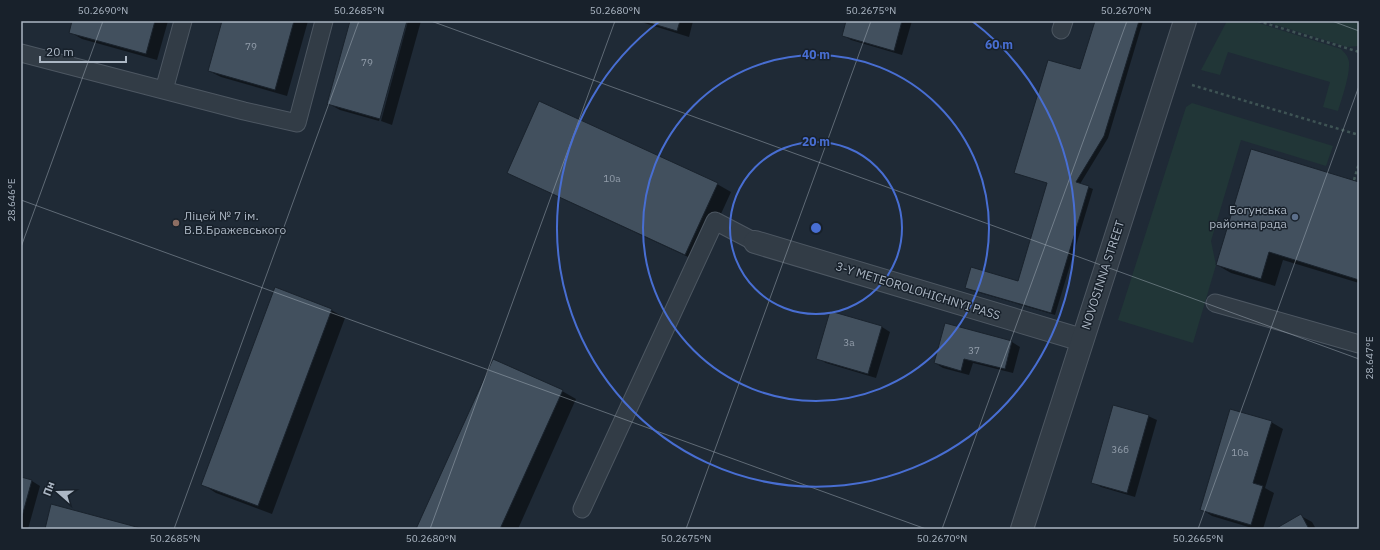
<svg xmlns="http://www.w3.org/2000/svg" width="1380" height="550" font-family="'IBM Plex Sans',sans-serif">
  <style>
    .green { fill: #213637 }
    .shadow { fill: #0007 }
    .building { fill: #42505e; stroke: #1a232d }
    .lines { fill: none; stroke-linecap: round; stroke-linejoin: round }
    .service-casing { stroke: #4d5762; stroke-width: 19 }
    .minor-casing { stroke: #4d5762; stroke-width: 24 }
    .tertiary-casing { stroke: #4d5762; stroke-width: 24 }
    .path { stroke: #3e5354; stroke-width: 2.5; stroke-dasharray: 3 3; stroke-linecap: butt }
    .service { stroke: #323c46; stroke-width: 17 }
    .minor { stroke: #323c46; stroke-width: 22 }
    .tertiary { stroke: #323c46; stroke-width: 22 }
    .ticks { fill: none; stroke: #acb7c4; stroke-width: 1; stroke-opacity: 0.45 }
    .ring { fill: none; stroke: #486ed2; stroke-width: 2 }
    .service-dot { fill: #5c6f8a; stroke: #18212b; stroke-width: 1.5 }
    .education-dot { fill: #8d6e63; stroke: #18212b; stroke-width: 1.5 }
    .labels { text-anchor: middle; stroke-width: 3; stroke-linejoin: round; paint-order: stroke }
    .number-label { font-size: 10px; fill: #929daa }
    .poi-label { font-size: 12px; fill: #acb7c4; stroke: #18212b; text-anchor: end }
    .street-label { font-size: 12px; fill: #acb7c4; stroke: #18212b }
    .centre { fill: #486ed2; stroke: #18212b; stroke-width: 2 }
    .ring-label { font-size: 12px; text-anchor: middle; font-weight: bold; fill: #486ed2; stroke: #18212b; stroke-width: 3; stroke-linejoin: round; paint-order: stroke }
    .neatline { fill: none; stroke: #acb7c4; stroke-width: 1.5 }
    .ticks-label { font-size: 10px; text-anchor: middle; fill: #acb7c4 }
  </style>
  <rect width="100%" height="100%" fill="#1f2a36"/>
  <path class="green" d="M 1227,21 L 1252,21 L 1341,49 C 1345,53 1348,56 1349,62 C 1350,76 1342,97 1338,111 L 1323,107 L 1330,82 L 1228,52 L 1220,75 L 1201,70 Z
    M 1264,21 L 1359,21 L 1359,46 L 1347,47 Z
    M 1192,103 L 1333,146 L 1326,166 L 1241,140 L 1211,241 L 1216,265 L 1193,343 L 1118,320 L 1186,107 Z"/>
  <path class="shadow" d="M 73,21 L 168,21 L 157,60 L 82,39 L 70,32 Z
    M 223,21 L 308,21 L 287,96 L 221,77 L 209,71 Z
    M 351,21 L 406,21 L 379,121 L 340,110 L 329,104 Z
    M 408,21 L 421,21 L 392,125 L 381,121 Z
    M 638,21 L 693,21 L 689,37 Z
    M 847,21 L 912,21 L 902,55 L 851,40 L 843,35 Z
    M 1096,21 L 1143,21 L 1108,138 L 1080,184 L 1093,189 L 1055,315 L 970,290 L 966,288 L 1018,283 L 1048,183 L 1015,172 L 1081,71 Z
    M 508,172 L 717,184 L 731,192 L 699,262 L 522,180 Z
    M 1359,183 L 1359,283 L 1283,260 L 1275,286 L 1231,273 L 1217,265 Z
    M 331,310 L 345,318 L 272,514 L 216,493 L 202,484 Z
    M 831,312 L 882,327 L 890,332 L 876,378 L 826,363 L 817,358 Z
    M 946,324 L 1012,342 L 1020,347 L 1013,373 L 973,363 L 969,375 L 943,368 L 935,363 Z
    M 562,391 L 576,399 L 518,529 L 418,529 Z
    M 1148,416 L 1157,420 L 1135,497 L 1101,487 L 1092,482 Z
    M 1271,422 L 1283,429 L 1265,488 L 1274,493 L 1263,529 L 1255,529 L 1212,516 L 1201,509 Z
    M 21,478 L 32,481 L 40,486 L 28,529 L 21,529 Z
    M 1301,516 L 1312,522 L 1316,529 L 1277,529 Z"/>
  <path class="building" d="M 72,21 L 155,21 L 146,54 L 69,33 Z
    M 222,21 L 294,21 L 275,90 L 208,71 Z
    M 350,21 L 407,21 L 380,119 L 327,104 Z
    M 643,21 L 680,21 L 677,31 Z
    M 846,21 L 902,21 L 894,51 L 842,36 Z
    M 1095,21 L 1139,21 L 1104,136 L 1076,182 L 1089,186 L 1051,313 L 965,288 L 971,267 L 1018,281 L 1047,183 L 1014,173 L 1048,60 L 1080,69 Z
    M 539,101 L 718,183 L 685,255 L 507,173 Z
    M 1251,149 L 1359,182 L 1359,280 L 1269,252 L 1261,279 L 1216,265 Z
    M 275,287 L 332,309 L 258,506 L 201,485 Z
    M 830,311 L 882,326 L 868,374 L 816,359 Z
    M 945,323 L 1012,341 L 1005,369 L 964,359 L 961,371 L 934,363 Z
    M 493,359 L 563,390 L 500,529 L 416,529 Z
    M 1113,405 L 1149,415 L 1127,493 L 1091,483 Z
    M 1230,409 L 1272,421 L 1253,483 L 1263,486 L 1251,525 L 1200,510 Z
    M 21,477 L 32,480 L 21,520 Z
    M 51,504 L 144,529 L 45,529 Z
    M 1301,514 L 1309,529 L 1275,529 Z"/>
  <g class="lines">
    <defs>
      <path id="service" d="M 1061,30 L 1064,21
        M 21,53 L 244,111 L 297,123 L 324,21
        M 164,90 L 183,21
        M 1215,303 L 1359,344
        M 582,509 L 715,221 L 755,242"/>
      <path id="minor" d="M 755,242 L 1082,340"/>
      <path id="tertiary" d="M 1022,529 L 1185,21"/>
    </defs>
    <use href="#service" class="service-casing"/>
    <use href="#minor" class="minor-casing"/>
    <use href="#tertiary" class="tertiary-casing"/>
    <path class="path" d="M 1258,21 L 1359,52
      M 1192,85 L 1359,135
      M 1354,180 L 1359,163"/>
    <use href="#service" class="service"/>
    <use href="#minor" class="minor"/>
    <use href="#tertiary" class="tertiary"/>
  </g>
  <path class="ticks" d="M 431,21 L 1359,359M 1332,21 L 1359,31M 21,200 L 926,529M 21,247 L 103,21M 21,528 L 24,529M 174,529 L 359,21M 430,529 L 615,21M 686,529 L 871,21M 942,529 L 1127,21M 1198,529 L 1359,86"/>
  <g class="ring">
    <circle cx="816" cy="228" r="86"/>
    <circle cx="816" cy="228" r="173"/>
    <path d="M972 21A259 259 0 1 1 660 21"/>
  </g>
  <circle class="service-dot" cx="1295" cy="217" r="4"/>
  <circle class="education-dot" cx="176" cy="223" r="4"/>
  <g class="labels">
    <g class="number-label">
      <text x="251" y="50">79</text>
      <text x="367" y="66">79</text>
      <text x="612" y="182">10а</text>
      <text x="849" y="346">3а</text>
      <text x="974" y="354">37</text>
      <text x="1120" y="453">36б</text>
      <text x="1240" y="456">10а</text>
    </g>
    <g class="poi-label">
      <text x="1287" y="214">Богунська<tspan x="1287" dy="14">районна рада</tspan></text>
      <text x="184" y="220" text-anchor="start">Ліцей № 7 ім.<tspan x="184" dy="14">В.В.Бражевського</tspan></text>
    </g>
    <g class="street-label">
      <text transform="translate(1103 275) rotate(-72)" y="4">NOVOSINNA STREET</text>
      <text transform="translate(918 291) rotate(17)" y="4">3-Y METEOROLOHICHNYI PASS</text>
    </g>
  </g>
  <circle cx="816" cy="228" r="6" class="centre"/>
  <g class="ring-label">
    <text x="999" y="49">60 m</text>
    <text x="816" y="59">40 m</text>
    <text x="816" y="146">20 m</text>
  </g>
  <rect width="1380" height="550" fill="none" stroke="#18212b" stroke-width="44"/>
  <g transform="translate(58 492) rotate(290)" stroke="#18212b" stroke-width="3" paint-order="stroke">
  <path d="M0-3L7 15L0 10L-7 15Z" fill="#acb7c4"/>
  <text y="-6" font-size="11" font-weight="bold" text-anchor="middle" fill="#acb7c4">Пн</text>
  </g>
  <path d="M40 56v6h86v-6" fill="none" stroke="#acb7c4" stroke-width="2"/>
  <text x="46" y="56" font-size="12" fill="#acb7c4" stroke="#18212b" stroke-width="3" paint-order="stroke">20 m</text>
  <rect x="22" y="22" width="1336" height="506" class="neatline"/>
  <g class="ticks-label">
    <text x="103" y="14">50.2690°N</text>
    <text x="359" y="14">50.2685°N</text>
    <text x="615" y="14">50.2680°N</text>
    <text x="871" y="14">50.2675°N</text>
    <text x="1126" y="14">50.2670°N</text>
    <text transform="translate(11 200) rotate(-90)" y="4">28.646°E</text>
    <text transform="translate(1369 358) rotate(-90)" y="4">28.647°E</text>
    <text x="175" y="542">50.2685°N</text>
    <text x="431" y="542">50.2680°N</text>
    <text x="686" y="542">50.2675°N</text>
    <text x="942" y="542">50.2670°N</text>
    <text x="1198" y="542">50.2665°N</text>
  </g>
</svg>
